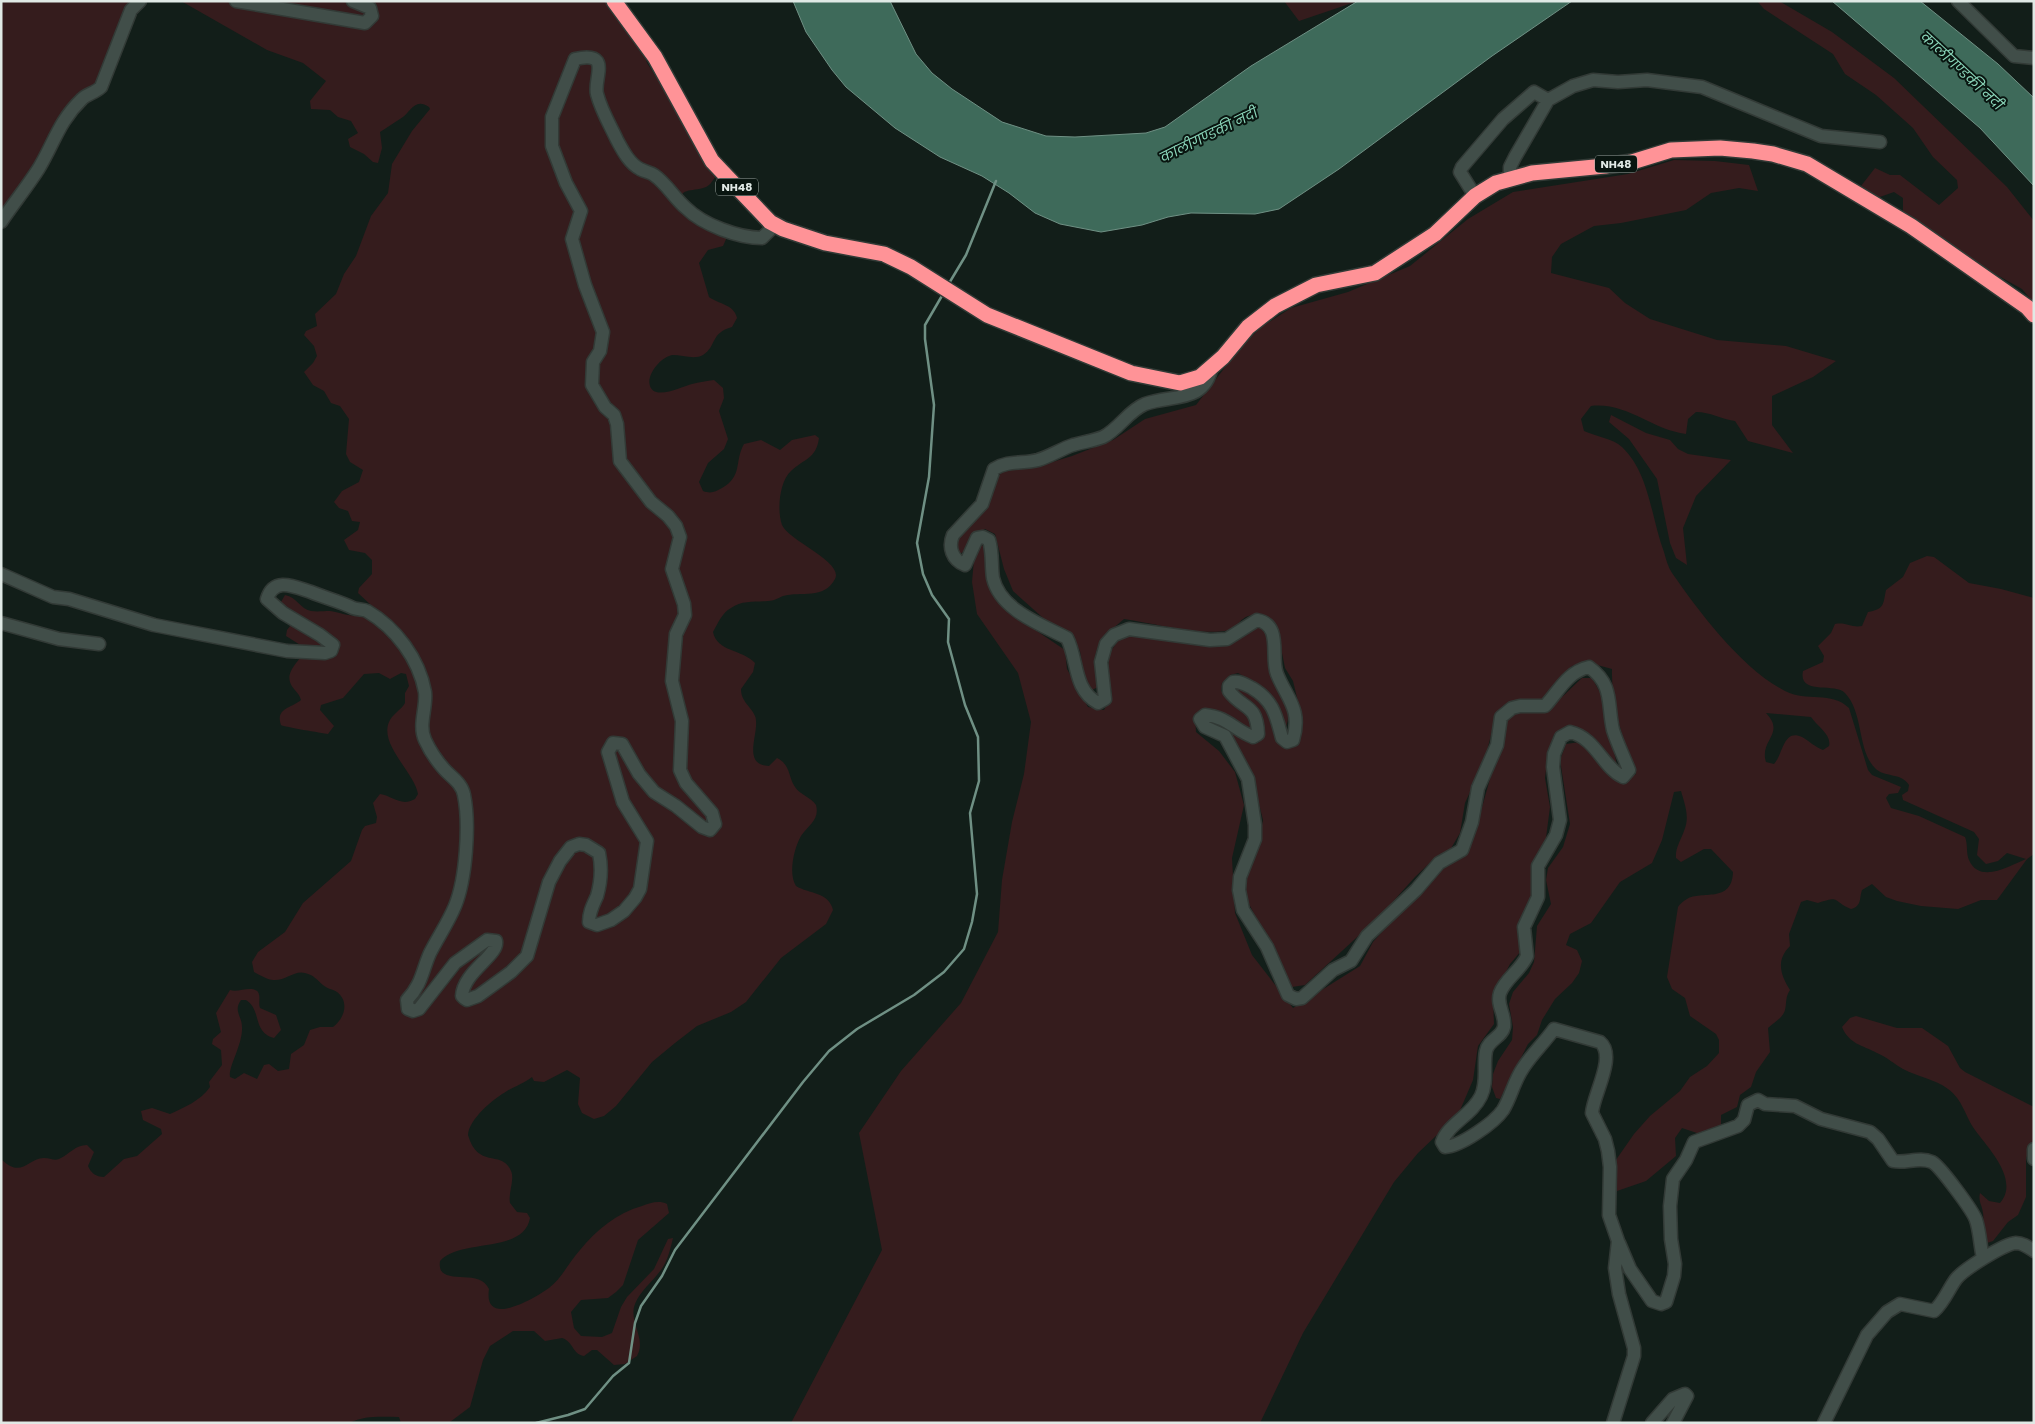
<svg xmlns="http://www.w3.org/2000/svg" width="2035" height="1424" font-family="Poppins,'Noto Sans Devanagari',sans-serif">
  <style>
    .green { fill: #351c1d; fill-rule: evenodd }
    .water { fill: #3e6a5a; stroke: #6f9084 }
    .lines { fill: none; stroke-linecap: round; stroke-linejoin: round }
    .stream { stroke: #6f9084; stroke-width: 2.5 }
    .minor-casing { stroke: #323a36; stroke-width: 15 }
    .highway-casing { stroke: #323a36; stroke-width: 18 }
    .minor { stroke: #414e49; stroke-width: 12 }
    .highway { stroke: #ff9397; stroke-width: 15 }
    .labels { text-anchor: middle; stroke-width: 4; stroke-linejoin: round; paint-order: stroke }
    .shield { fill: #091510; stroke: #a0a9a5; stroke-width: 1 }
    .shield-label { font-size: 11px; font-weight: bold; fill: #e0e9e5 }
    .water-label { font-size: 14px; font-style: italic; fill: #8bd6ba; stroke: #091510 }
  </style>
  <rect width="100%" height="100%" fill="#121e19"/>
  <path class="green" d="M 1,1 L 145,1 L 132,14 L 107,83 L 82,103 L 1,230 Z
    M 181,1 L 608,1 L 642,45 L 647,63 L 658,80 L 671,96 L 717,175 C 713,179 711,185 706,187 C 690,193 680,185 678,208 L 682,213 L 727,237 L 723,246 L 708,250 L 699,263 L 709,297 C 718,304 734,304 737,318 L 732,327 C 710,333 717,346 703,355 C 695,360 682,355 673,355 C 662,356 646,374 650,386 C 655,401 683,386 692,384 C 699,382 707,381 714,380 L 723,388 L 724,398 L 719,411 L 728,439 L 724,449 L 708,463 L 699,482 L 703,491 C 711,494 715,492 722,488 C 743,476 734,462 744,444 L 761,440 L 780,450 L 792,440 L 815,435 L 819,438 C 816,459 805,458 791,471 C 779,482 777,511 782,525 C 789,541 844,562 835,579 C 824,600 801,591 783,596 C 778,598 774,601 768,601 C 756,602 742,600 731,608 C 722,613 718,623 713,632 C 717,652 742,649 755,663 L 753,672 L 741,689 C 741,702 751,706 755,716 C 761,731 740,765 769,766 L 777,758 C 791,765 788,777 795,787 C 800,795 811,797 816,805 C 820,820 808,825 801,836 C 794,848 788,874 796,886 C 809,894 829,892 833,910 L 826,924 L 781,958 L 746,1002 L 731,1012 L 697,1026 L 675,1043 L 652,1062 L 616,1106 L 604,1116 L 594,1119 L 582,1113 L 578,1104 L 580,1078 L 567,1070 L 544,1082 L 534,1081 L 532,1077 C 525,1083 515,1086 507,1091 C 493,1099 469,1119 468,1135 C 478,1170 502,1149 511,1171 C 515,1180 508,1192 510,1203 L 517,1212 L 527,1213 L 530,1218 C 524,1254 460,1238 440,1261 C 436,1289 479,1266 489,1289 C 483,1329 535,1298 549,1288 C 562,1278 569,1262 580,1250 C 596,1230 617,1213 642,1206 C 650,1203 659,1200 667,1204 L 669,1213 L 638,1240 L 623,1285 L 616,1292 L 608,1298 L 581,1300 L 571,1312 L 574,1328 L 581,1336 L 602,1337 L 612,1333 L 621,1307 L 627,1297 L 654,1269 L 668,1239 L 673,1238 C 670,1250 668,1260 661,1270 C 653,1281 640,1291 635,1304 C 628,1322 647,1338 637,1356 L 625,1364 L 614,1365 L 597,1350 L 592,1350 L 584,1356 C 572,1354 574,1342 562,1338 L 545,1341 L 534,1331 L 513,1331 L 490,1346 L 483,1360 L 470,1407 L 450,1422 L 401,1423 L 399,1417 C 381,1417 366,1415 349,1423 L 1,1423 L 1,1159 C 22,1179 26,1159 44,1158 C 50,1158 54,1161 59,1159 C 70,1154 75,1145 87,1145 L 94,1152 L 88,1166 C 91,1173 96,1177 104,1177 L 124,1159 L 137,1156 L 162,1134 L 161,1129 L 143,1120 L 141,1111 L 152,1108 L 170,1114 C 185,1107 200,1101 210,1087 L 209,1082 L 222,1065 L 221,1050 L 212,1044 L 213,1039 L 221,1032 L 216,1013 L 230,990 C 238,993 252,985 258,992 C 261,997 258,1003 260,1008 L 276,1015 L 281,1030 L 274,1038 C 252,1032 262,1010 246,1000 L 241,1000 C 233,1011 242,1016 242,1027 C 243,1044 228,1067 230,1077 L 235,1079 L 244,1073 L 257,1079 L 264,1065 L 269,1064 L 278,1071 L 289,1069 L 291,1054 L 304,1045 L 310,1030 L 320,1027 L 333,1027 C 344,1019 350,1002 337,992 C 333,989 327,989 323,985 C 317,980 314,975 305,973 C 295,970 286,980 275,980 C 269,981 260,975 254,972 L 252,962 L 258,952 L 285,932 L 303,903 L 351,861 L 362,830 L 365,826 L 376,823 L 377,817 L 373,803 L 380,794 C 393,796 401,807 415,799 L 418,794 C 415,773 377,743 390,720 C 394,713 401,710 405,703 L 405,693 L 409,686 L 406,674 L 401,673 L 390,679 L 379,673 L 364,674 L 343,698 L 321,705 L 320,710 L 334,726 L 328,734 C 322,733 284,727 281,725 C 275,708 292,708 301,700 C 299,692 292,689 290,682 C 286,669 303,659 305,648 L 286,636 L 287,630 L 294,621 L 281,602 L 285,595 C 297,597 300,609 311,611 C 317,612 324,611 330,611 C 344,613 364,623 373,607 L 358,593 L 359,588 L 372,574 L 372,560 L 365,553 L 349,550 L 344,540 L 358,530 L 360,522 L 352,521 L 348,511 L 339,508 L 334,502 L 342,491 L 359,482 L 363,470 L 350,462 L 346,454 L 349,419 L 340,406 L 331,403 L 324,391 L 313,385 L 304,372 L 313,363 L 317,356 L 314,346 L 304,335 L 306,331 L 317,326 L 315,314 L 336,294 L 344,274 L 356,256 L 371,216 L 388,193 L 392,164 L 412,131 L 430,109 L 429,107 C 414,97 411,113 400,119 C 393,123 387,128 380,132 L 382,148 L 378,163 L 373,162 L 364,154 L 350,147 L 348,139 L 358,133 L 351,121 L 338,117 L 330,110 L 311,109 L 310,101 L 326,81 L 303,63 L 267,50 Z
    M 1284,1 L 1358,1 L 1299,21 Z
    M 1757,1 L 1779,1 L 1832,32 L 1894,78 L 2007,187 L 2034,221 L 2034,303 L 2022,289 L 1963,256 L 1935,233 L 1912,220 L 1903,211 L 1903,198 L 1894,192 L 1877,198 L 1861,186 L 1875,168 L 1890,175 L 1900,175 L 1939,205 L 1958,188 L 1957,180 L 1933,157 L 1913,128 L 1876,95 L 1845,74 L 1833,54 L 1764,9 Z
    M 1674,160 L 1715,161 L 1749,165 L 1758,191 L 1739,188 L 1711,193 L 1686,210 L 1621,223 L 1594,226 L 1561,244 L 1552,257 L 1551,273 L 1609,288 L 1625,303 L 1650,319 L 1717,340 L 1786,346 L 1836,361 L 1813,377 L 1772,396 L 1772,425 L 1793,453 L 1748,441 L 1735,421 C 1720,419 1711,412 1696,412 L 1688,419 L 1686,434 C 1652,430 1627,402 1591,406 L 1581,419 L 1584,431 C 1595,436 1614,439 1622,447 C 1650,474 1651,518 1664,552 C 1666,559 1668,567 1672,573 C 1700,613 1742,669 1785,691 C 1806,702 1832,691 1849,708 L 1868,770 L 1872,775 L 1901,787 L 1898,793 L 1889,794 L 1886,798 L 1891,808 L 1919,816 L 1965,837 C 1968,844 1966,854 1969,860 C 1980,885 2011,865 2026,859 L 2007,853 L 1998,861 L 1986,864 L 1977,855 L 1979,839 L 1974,832 L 1903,800 L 1902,795 L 1908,791 L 1909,785 C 1901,772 1884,778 1875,768 C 1857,750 1864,713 1845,693 C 1835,682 1798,696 1803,671 L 1823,662 L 1824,656 L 1818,646 L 1831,633 L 1835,624 C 1847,622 1851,628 1862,626 L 1868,612 C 1885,609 1883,604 1886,590 L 1903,577 L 1910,563 L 1927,556 L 1934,557 L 1969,583 L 2001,589 L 2034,598 L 2034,854 L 2027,859 L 1997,900 L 1981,900 L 1958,909 L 1921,906 L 1897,901 L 1886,897 L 1872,884 L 1862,890 C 1859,899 1862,906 1851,909 C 1832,901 1841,895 1818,903 L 1807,900 L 1801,902 L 1789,934 L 1790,946 C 1776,960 1780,974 1790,990 C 1785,998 1787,1001 1785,1010 C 1783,1018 1774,1022 1768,1028 L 1770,1052 L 1756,1072 L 1751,1087 L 1740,1095 L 1737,1107 L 1721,1115 L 1721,1127 L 1706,1136 L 1682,1128 L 1675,1138 L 1676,1156 L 1646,1181 L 1617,1191 L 1604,1177 L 1634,1134 L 1650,1116 L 1680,1091 L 1690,1077 L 1707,1066 L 1719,1053 L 1719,1040 L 1716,1034 L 1690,1016 L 1685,998 L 1672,989 L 1667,977 L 1678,907 C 1680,904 1683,901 1687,899 C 1701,890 1732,904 1733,872 L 1711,849 L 1704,849 L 1681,862 L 1676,858 C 1675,848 1681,840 1684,831 C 1690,817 1685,805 1681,791 L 1674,792 L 1662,840 L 1652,863 L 1620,882 L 1591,923 L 1570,934 L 1566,945 L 1577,950 L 1582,961 L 1579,973 L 1572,983 L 1555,999 L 1542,1020 L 1537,1035 L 1528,1044 L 1500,1099 L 1496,1098 L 1492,1087 L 1493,1074 L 1498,1061 L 1512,1040 L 1513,1027 L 1509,1004 L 1513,992 L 1529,973 L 1534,962 L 1537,926 L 1551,904 L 1546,880 L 1548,868 L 1563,847 L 1570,824 L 1560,760 L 1566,744 L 1580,742 L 1621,782 L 1636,774 C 1623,739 1611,707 1612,669 L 1590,663 L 1572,666 L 1562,675 L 1542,703 L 1496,715 L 1485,759 L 1465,803 L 1460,833 L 1450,850 L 1436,857 L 1415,877 L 1380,916 L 1305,985 L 1292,987 L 1249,904 L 1243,885 L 1259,841 L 1263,820 L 1251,772 L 1206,724 L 1209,719 L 1247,740 L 1258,743 L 1264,736 L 1232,690 L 1234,685 C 1266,694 1273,716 1284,743 L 1300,710 L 1293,681 L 1285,668 L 1279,638 L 1270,619 C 1238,607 1244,628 1225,631 C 1199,635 1151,623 1124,619 C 1095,643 1091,650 1098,687 L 1092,690 L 1084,676 L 1080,651 L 1070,633 L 1052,626 L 1013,591 L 1004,569 L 995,534 L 985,529 L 973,537 L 967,549 L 960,554 L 955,544 L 959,533 L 995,478 L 1004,471 L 1036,467 L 1072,456 L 1113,440 L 1145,419 L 1196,405 L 1236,353 L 1260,328 L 1291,308 L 1348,292 L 1410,266 L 1468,219 L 1513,192 L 1628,174 ZM 1766,713 L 1811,717 C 1817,726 1832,735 1829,746 L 1823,750 C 1815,747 1809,741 1802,737 C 1783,728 1783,755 1774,764 L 1766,762 C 1759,740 1786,734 1766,713 Z
    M 1611,415 L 1646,433 L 1670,440 L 1678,449 L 1688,454 L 1731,460 L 1696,496 L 1683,528 L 1687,565 L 1676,558 L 1670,543 L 1657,479 L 1629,439 L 1609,422 Z
    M 986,545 L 990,590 L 1004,609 L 1065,650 L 1067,669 L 1088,707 L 1104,710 L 1112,694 L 1107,673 L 1110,652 L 1120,638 L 1137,635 L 1198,642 L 1259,626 L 1264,630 C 1274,652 1297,707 1285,729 C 1281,701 1261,686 1238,673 L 1230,675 L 1222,683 L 1221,691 C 1233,702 1256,711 1250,730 C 1229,718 1220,707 1195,714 L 1196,732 L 1219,751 L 1235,772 L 1244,805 L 1232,858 L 1235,913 L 1252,955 L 1293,1008 L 1360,966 L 1373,942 L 1396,916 L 1426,889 L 1447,863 L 1459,860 L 1472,843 L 1505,725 L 1513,712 C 1552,715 1555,702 1582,678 L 1592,678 L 1601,694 L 1617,765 L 1585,732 L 1569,725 L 1554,735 L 1548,754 L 1545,778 L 1550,807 L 1546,838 L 1536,857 L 1532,894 L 1517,930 L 1521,951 L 1510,964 L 1493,997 L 1494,1024 L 1478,1046 L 1473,1080 L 1458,1115 L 1418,1153 L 1394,1182 L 1303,1333 L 1260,1423 L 791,1423 L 882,1250 L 859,1133 L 901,1071 L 961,1003 L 998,932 L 1002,880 L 1012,822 L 1024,774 L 1031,722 L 1018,673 L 977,614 L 972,582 L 974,559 L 979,546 Z
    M 1856,1016 L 1897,1028 L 1922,1028 L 1948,1046 L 1960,1068 L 1965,1072 L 2034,1107 L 2034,1142 L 2026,1158 L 2026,1197 L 2018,1215 L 2008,1222 L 1993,1241 L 1987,1243 C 1978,1232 1985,1224 1983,1213 C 1982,1205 1978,1201 1980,1193 L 1989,1201 L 2000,1203 C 2020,1180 1988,1148 1975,1130 C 1965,1116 1963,1100 1948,1089 C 1935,1079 1918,1077 1903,1069 C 1894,1064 1887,1057 1877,1053 C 1862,1045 1849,1044 1842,1027 L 1850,1018 Z"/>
  <path class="water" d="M 793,1 L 890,1 L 916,54 L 932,73 L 952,89 L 1002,122 L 1046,136 L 1075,137 L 1146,133 L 1165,127 L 1251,66 L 1358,1 L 1572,1 L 1492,56 L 1339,169 L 1279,209 L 1255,214 L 1191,213 L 1168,217 L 1142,225 L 1101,232 L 1060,224 L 1035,213 L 1009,193 L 982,176 L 940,157 L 895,128 L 846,87 L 832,70 L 806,32 Z
    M 1832,1 L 1920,1 L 1998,64 L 2034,98 L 2034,186 L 1980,128 Z"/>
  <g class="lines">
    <path class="stream" d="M 948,285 L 966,255 L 996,181
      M 536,1423 L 568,1415 L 585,1409 L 613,1376 L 629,1363 L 635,1323 L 641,1306 L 662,1276 L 675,1250 L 803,1082 L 829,1051 L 857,1029 L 914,995 L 944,972 L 964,949 L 972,922 L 977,894 L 970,813 L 979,781 L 978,737 L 965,705 L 948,642 L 949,619 L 932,595 L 923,574 L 917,543 L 929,477 L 934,405 L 925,339 L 925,325 L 943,294"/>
    <defs>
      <path id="minor" d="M 236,1 L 365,23 L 372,16 L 370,8 L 353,1
        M 1958,1 L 2014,56 L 2034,58
        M 1510,177 L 1510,167 L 1515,157 L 1548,100 L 1573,86 L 1593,80 L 1618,82 L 1647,80 L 1702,87 L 1821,136 L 1880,142
        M 1475,196 L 1460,172 L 1462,167 L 1503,119 L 1534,92 L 1548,100
        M 1,222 C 13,204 27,187 39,168 C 54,143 59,121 82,99 C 87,94 95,93 101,87 L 131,10 L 140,1
        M 1212,366 C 1205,404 1172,394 1145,404 C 1128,411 1119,429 1103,437 C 1093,441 1083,442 1073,445 C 1061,449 1051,456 1038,460 C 1023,464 1008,460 994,469 L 982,504 L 953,535 C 948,547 952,560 965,565 L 977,538 L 983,537 L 989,540 C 993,553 991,566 993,578 C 1000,610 1042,625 1067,638 C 1078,659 1073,690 1098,703 L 1105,699 L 1101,662 L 1106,644 L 1114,635 L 1129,629 L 1210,640 L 1227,639 L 1257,620 C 1283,625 1270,657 1277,674 C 1287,699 1302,709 1293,740 L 1287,742 L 1282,738 C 1276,716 1274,701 1252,688 C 1246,685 1241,681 1233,682 L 1229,686 L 1229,691 C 1243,710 1257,703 1258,734 L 1253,737 C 1234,730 1228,717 1205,715 L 1200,719 L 1205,727 L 1225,736 L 1248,779 L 1255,825 L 1255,839 L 1240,877 L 1239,890 L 1243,910 L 1267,947 L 1288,995 L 1296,999 L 1302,998 L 1333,970 L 1351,961 L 1367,936 L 1416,890 L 1439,863 L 1462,850 L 1472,822 L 1478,788 L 1497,745 L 1501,717 L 1512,708 L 1520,706 L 1545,706 C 1559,691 1567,672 1589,667 C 1614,685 1607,704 1613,730 C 1617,743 1624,757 1629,770 L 1623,777 C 1603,768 1596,738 1570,732 L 1561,737 L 1554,754 L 1553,767 L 1560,820 L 1556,835 L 1538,866 L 1538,897 L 1524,927 L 1527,956 C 1521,970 1505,979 1500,993 C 1496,1005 1506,1015 1504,1027 C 1502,1037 1488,1040 1486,1051 C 1483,1066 1488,1082 1481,1096 C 1472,1115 1448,1124 1442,1142 L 1445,1147 C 1461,1146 1494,1123 1503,1110 C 1511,1097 1514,1081 1523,1068 C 1532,1054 1544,1043 1554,1029 L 1600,1042 C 1617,1056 1593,1095 1592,1113 L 1605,1139 L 1608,1151 L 1610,1167 L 1609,1215 L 1618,1241 L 1615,1268 L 1619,1294 L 1634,1348 L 1634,1356 L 1613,1423
        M 1,574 L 53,597 L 69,599 L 154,625 L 287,651 L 325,653 L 331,651 L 333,645 L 320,635 L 283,613 L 267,599 C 274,576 295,587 311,592 C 325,598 339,601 353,608 C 358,610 363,609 367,611 C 396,628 419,659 425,692 C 427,707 418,725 425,740 C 430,751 436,760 444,769 C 451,777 462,783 464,795 C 470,824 466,879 455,906 C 448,923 438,937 430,953 C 422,971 422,984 407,1000 L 408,1009 L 413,1011 L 419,1009 L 455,963 L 487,940 L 496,941 C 499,955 463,972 462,996 L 464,998 L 467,1000 L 478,996 L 511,972 L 527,956 L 549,882 L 560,861 L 571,847 L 579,844 L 586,845 L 599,853 C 602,867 601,882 597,896 C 593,905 589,912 589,922 L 597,925 L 611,920 L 624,911 L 635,898 L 640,889 L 647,841 L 623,802 L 608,752 L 613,743 L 622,744 L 639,774 L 654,792 L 676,806 L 702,827 L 710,830 L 715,824 L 712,813 L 686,783 L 680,770 L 682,721 L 672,681 L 676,634 L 685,615 L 684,604 L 672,569 L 680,537 L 676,526 L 668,516 L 651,502 L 620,461 L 617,424 L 614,415 L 605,407 L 592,385 L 593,362 L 600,351 L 603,332 L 585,285 L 572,239 L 581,211 L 566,183 L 552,146 L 552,117 L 575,59 C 613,50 593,79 597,94 C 601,110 610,125 617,140 C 623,151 629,163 640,169 C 645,172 650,172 654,175 C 667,184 674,198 686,208 C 703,225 739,238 762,238 L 770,230 L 770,222
        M 1,623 L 59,639 L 99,644
        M 2034,1149 L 2034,1159
        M 1619,1243 L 1630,1269 L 1652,1301 L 1661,1304 L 1666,1302 L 1674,1276 L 1675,1264 L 1671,1239 L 1670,1206 L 1673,1179 L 1686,1160 L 1694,1142 L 1738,1126 L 1744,1120 L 1748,1105 L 1758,1100 L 1765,1104 L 1795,1106 L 1821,1119 L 1870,1132 L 1878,1139 L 1893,1161 C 1906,1164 1919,1156 1932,1162 C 1940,1166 1973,1211 1976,1220 C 1980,1232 1980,1245 1983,1258
        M 1652,1423 L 1673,1399 L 1685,1394 L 1687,1396 L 1673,1423
        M 1824,1423 L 1867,1335 L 1887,1312 L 1900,1304 L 1934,1311 C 1944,1302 1948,1290 1956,1279 C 1964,1269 2004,1244 2016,1243 C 2023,1243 2028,1247 2034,1251"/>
      <path id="highway" d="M 614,1 L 655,57 L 712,161 L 770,222 L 783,229 L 825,243 L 884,254 L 911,267 L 987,315 L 1131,373 L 1180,383 L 1200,377 L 1223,357 L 1248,327 L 1275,306 L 1316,285 L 1375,273 L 1435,234 L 1475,196 L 1496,183 L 1532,173 L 1605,166 L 1632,162 L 1671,150 L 1720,148 L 1753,151 L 1773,154 L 1807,164 L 1911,226 L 2027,307 L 2034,315"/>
    </defs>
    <use href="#minor" class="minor-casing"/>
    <use href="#highway" class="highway-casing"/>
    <use href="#minor" class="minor"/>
    <use href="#highway" class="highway"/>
  </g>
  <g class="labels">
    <g class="shield">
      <rect x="1595" y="155.5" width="42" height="17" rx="4"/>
      <rect x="716" y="178.5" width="42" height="17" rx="4"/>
    </g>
    <g class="shield-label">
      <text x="1616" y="168">NH48</text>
      <text x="737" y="191">NH48</text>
    </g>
    <g class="water-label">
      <text transform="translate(1962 71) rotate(43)" y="5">कालीगण्डकी नदी</text>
      <text transform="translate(1209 135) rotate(-26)" y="5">कालीगण्डकी नदी</text>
    </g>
  </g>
  <rect width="2035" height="1424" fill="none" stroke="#e0e9e5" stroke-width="5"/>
</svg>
